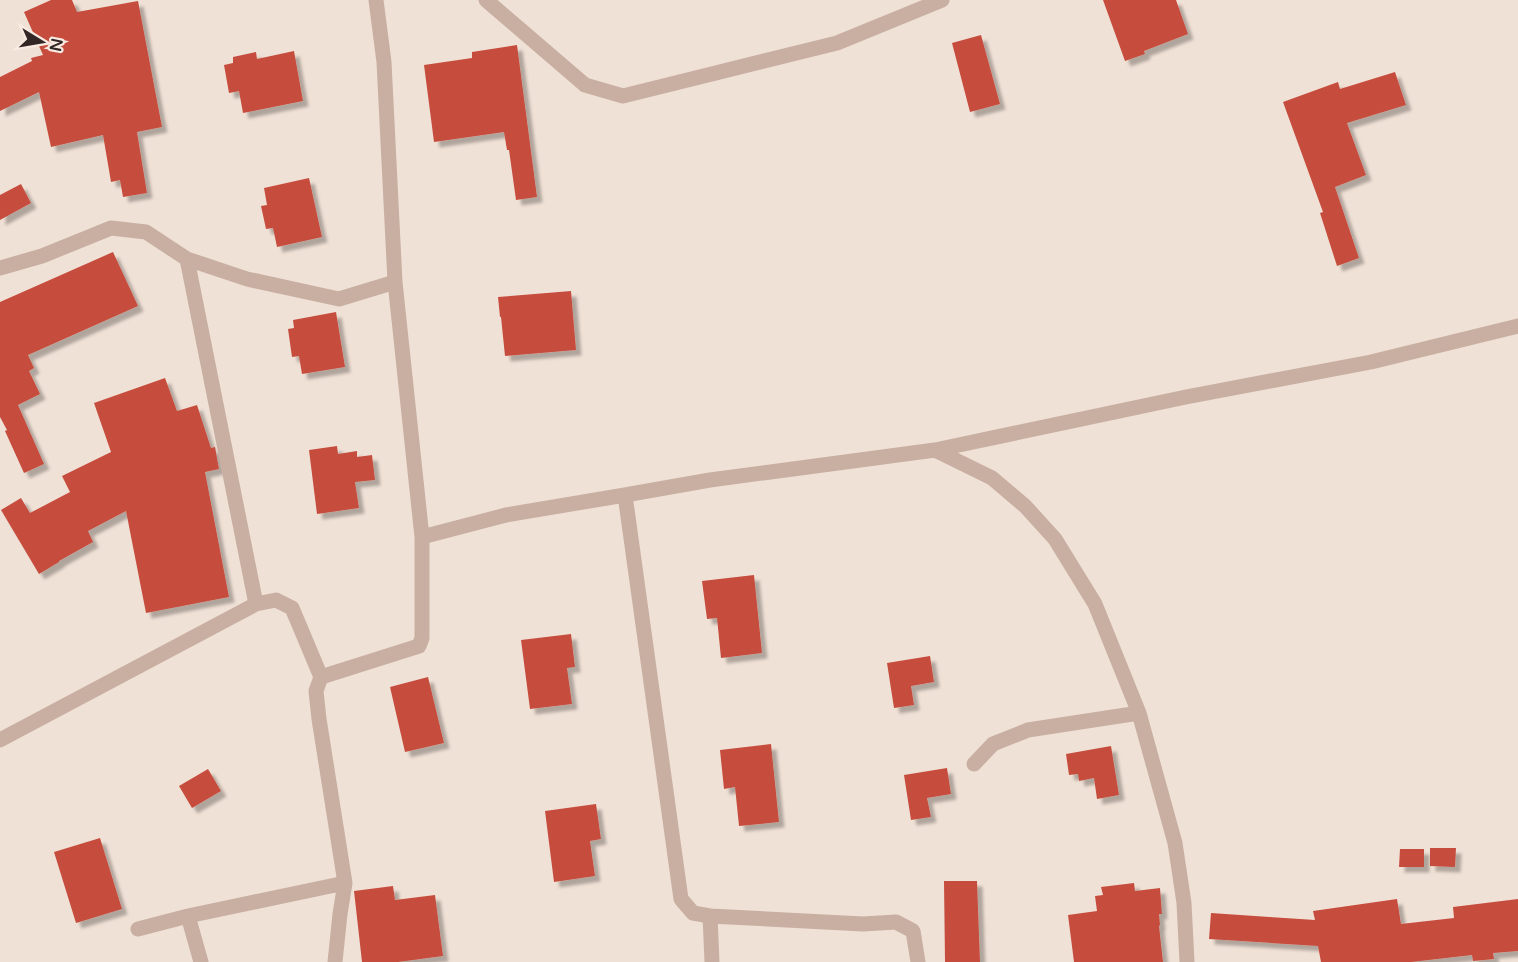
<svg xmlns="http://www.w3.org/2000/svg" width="1518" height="962" font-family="'Varela Round',sans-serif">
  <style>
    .building { fill: #c64d3e; filter: url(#shadow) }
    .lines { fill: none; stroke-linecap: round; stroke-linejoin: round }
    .minor { stroke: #c8afa2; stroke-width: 15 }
  </style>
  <defs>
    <filter id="shadow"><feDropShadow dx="5.5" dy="5.5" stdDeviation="1.5" flood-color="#0004"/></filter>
  </defs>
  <rect width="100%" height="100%" fill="#f0e1d6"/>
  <path class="building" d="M 51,0 L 72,0 L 77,12 L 138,1 L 162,127 L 137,132 L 147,193 L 123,197 L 120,180 L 111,182 L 103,135 L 51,147 L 39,92 L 0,111 L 0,77 L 32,61 L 31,58 L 43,55 L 24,12 Z
    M 1103,0 L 1176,0 L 1188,34 L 1144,51 L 1145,54 L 1125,61 Z
    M 981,35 L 1000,104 L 970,112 L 952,43 Z
    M 517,45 L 537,197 L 516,200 L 509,150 L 507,150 L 504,132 L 434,142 L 424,65 L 472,58 L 472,52 Z
    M 294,51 L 303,101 L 243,113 L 239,91 L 229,93 L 224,65 L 233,63 L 233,57 L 256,52 L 257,59 Z
    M 1395,72 L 1406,105 L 1347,123 L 1366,175 L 1335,187 L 1359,258 L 1337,266 L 1320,213 L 1323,212 L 1283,102 L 1338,82 L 1340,89 Z
    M 309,178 L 322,237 L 277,247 L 273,228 L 266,229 L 261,206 L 267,205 L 264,188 Z
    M 21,184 L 31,203 L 0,220 L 0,195 Z
    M 113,252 L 138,306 L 28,355 L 34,368 L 29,371 L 40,394 L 18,405 L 44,464 L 24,473 L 5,431 L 7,430 L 0,417 L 0,302 Z
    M 571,291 L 576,350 L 505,356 L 501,317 L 500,317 L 498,297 Z
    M 336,312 L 345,367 L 302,374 L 299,356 L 292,357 L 288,329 L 294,328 L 293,320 Z
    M 165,378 L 177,411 L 197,405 L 211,448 L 215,447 L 219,469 L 205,472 L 229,597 L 146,613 L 126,511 L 88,531 L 93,542 L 59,561 L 59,562 L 39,574 L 1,510 L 21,498 L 30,513 L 70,492 L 62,476 L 111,452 L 94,403 Z
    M 337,446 L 338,454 L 357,451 L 357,457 L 372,455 L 375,480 L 355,482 L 359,508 L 317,514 L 309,450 Z
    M 754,575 L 762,653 L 721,658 L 717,618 L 707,619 L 702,581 Z
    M 571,634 L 575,667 L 567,668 L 572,704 L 530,709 L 521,640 Z
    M 930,656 L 934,682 L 911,686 L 914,705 L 894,708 L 887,663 Z
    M 428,677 L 444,743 L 405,752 L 390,687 Z
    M 771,744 L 779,822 L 739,826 L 735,787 L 724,789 L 720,750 Z
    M 1111,746 L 1119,795 L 1097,799 L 1094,778 L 1079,781 L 1078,774 L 1069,775 L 1066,754 Z
    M 947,768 L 951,794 L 927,798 L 931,817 L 911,820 L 904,775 Z
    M 208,769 L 221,791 L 192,808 L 179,786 Z
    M 596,804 L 601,839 L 590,841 L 595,876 L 554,882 L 545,811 Z
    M 100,838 L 122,909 L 76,923 L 54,852 Z
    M 1430,848 L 1456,848 L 1455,867 L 1430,866 Z
    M 1400,849 L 1424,849 L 1424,867 L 1399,867 Z
    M 944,881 L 977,881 L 980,962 L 945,962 Z
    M 1134,883 L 1135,891 L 1160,888 L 1162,914 L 1159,914 L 1160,925 L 1159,926 L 1163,962 L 1074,962 L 1068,915 L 1097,911 L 1095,896 L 1103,895 L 1101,887 Z
    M 393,886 L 395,900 L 435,895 L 443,956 L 398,962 L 362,962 L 354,891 Z
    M 1397,899 L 1401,924 L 1454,918 L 1453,907 L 1518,899 L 1518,951 L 1493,953 L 1494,959 L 1473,961 L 1472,955 L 1411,962 L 1321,962 L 1318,946 L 1209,939 L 1211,913 L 1315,920 L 1313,911 Z"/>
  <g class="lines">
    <path class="minor" d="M 486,0 L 585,85 L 623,96 L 837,43 L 942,0
      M 187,259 L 256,604
      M 0,268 L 42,256 L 111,228 L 146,232 L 187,259 L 247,279 L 339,299 L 395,282
      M 935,450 L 992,478 L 1025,506 L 1055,539 L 1095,604 L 1139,713 L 1175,843 L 1184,903 L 1187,962
      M 625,495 L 681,899 L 693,913 L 710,916 L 863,924 L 896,922 L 913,931 L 918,962
      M 422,537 L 506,515 L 625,495 L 710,480 L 935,450 L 1186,397 L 1371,362 L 1518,326
      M 0,740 L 256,604 L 276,600 L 292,608 L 321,677
      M 974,764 L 993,744 L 1028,730 L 1139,713
      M 188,916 L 201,962
      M 710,916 L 712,962
      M 138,929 L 188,916 L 345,883
      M 335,962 L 340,914 L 345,883 L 319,719 L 316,691 L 321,677 L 419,646 L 422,638 L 422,537 L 395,282 L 384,62 L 376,0"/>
  </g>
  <g transform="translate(42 42) rotate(101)" stroke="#f9ebe2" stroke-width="4.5" paint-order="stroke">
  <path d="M0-4.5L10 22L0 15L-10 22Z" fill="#332725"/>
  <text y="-9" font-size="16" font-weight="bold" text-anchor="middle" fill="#332725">N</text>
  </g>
</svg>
